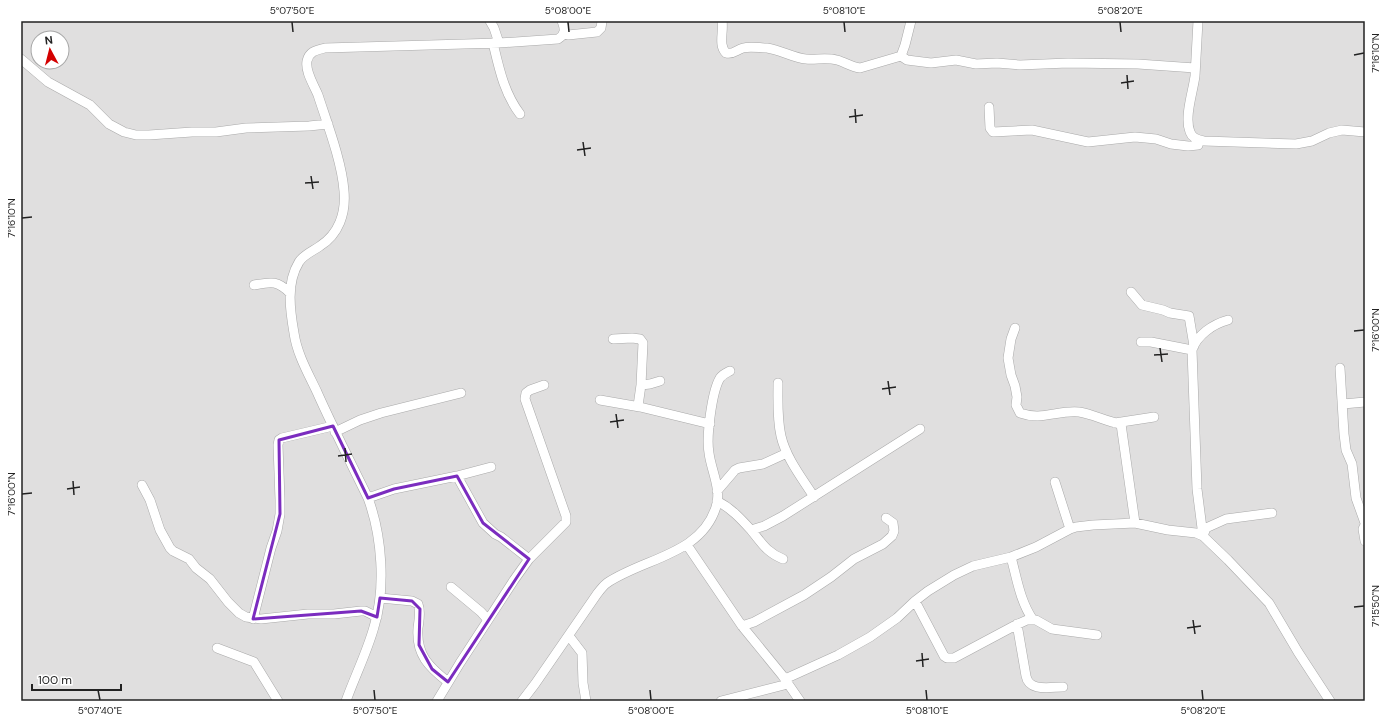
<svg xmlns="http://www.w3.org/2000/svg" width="1386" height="722" font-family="'DM Sans',sans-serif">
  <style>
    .residential { fill: #e0dfdf; fill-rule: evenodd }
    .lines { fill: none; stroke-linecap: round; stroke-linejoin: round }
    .minor-casing { stroke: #a9a9a9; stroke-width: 10 }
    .minor { stroke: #fff; stroke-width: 9 }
    .marked { fill: none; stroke: #7b2cbf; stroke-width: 3; stroke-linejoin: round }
    .ticks { fill: none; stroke: #222; stroke-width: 1.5 }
    .neatline { fill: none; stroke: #222; stroke-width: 1.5 }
    .ticks-label { font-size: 10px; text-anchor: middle; fill: #222 }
  </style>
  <rect width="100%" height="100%" fill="#f2efe9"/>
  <path class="residential" d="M 21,21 L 1365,21 L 1365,701 L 21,701 ZM 38,38 L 62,38 L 62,62 L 38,62 Z"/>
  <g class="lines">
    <defs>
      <path id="minor" d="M 490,21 L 494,28 L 499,43
        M 722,21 C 724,31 718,45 726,53 C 733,55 736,50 743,48 C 750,46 760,48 767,48 C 781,50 793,58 806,59 C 816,60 826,57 837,60 C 845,62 851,67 860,68 L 901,56 L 905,45 L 911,21
        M 1198,21 C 1197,40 1196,58 1195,76 C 1193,92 1184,117 1190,132 C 1192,138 1198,140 1204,141 L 1296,144 L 1312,141 L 1329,133 L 1342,130 L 1365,132
        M 564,34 L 568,35 L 597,32 L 601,28 L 602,21
        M 493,43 C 499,68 504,93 520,114
        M 901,56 L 907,60 L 931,63 L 956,60 L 976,64 L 997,63 L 1020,65 L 1068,63 L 1138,64 L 1195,68
        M 21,59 L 48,82 L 90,105 L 109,124 L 124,132 L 136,135 L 149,135 L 192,132 L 216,132 L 246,128 L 309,126 L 328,124
        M 989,107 L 990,128 L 993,132 L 1032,130 L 1088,142 L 1135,137 L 1156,139 L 1171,144 L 1188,146 L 1198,145 L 1198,140
        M 254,285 C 271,282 277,280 290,293
        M 1131,292 L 1142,305 L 1163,310 L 1170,313 L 1189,316 L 1194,346
        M 1015,328 L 1011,339 L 1008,358 L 1011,375 L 1015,386 L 1017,397 L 1016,405 L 1020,413 C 1042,421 1057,410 1079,412 C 1093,414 1107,422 1121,424 L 1135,523
        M 613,339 L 632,338 L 640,339 L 643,343 L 641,385 L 638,406
        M 1141,342 L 1151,342 L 1192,350
        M 1340,368 L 1344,434 L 1346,450 L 1352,464 L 1356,498 L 1365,523
        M 778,383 C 778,401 777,419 781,436 C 786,458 802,478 814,497
        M 641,385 L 650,384 L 660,381
        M 600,400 L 640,407 L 710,424
        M 1343,404 L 1365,402
        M 1115,423 L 1154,417
        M 335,432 L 360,420 L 381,413 L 461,393
        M 457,476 L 483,523 L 495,534 L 501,537 L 529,559
        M 1055,482 L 1070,529
        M 142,485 L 150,500 L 160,530 L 170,548 L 173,551 L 189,559 L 196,568 L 210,579 L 228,602 L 239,613 L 246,617 L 261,619 L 308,614 L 334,614 L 361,611 L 365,611 L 377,617
        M 717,491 L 735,470 L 739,468 L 763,464 L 787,453
        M 368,498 L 394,489 L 457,476 L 491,467
        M 717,501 C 731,508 741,519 751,530 C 762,543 766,552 783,559
        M 1365,525 L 1363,529 L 1365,541
        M 751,530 L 764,526 L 783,516 L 920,429
        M 1203,536 L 1197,489 L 1192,350 C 1197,335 1213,324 1228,320
        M 1203,536 L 1206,528 L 1226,519 L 1272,513
        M 687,545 L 742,626 L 782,675 L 800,701
        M 1011,557 C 1017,579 1020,601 1033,620
        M 451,587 L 481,612 L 488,620
        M 380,598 L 412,601 L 418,604 C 421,612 419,620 418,628 C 416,655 429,667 448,682
        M 915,601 L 944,656 L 947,658 L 954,658 L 1014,626 L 1027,620 L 1036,620 L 1052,629 L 1097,635
        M 253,619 L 271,548 L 277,531 L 280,514 L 280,500 L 278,445 L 279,440 L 282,438 L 333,426
        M 1017,624 L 1026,676 C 1029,692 1050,687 1063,687
        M 742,626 L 754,622 L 804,595 L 831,577 L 854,559 L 883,544 L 892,536 L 894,531 L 893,523 L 886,518
        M 569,636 L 582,653 L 583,683 L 586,701
        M 217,648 L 254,662 L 278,701
        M 785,679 L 838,655 L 870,637 L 897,618 L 915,601 L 928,591 L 954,575 L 973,566 L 1011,557 L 1036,547 L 1070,529 L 1076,527 L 1093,525 L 1135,523 L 1168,530 L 1196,533 L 1203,536 L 1228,560 L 1269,603 L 1298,652 L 1330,701
        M 346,701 C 355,676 367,652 374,627 C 386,588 382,536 368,498 C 351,463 333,428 317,392 C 308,373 297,354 294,333 C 290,310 286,283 299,262 C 303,255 313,251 320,246 C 339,234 346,213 344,191 C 342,162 327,123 318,95 C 314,85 305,72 307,61 C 309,51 317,50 325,48 L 499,43 L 558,39 C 566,34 565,29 562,21
        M 437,701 L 460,663 L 514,580 L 529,559 L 566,522 L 566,516 L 525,399 L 526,393 L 530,390 L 544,385
        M 522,701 L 535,684 L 597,594 C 600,590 603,586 607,583 C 644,558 701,555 716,507 C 722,490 711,470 709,453 C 706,437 712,391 720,378 C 723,374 726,373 730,371
        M 721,701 L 788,684"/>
    </defs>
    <use href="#minor" class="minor-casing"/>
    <use href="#minor" class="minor"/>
  </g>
  <path class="marked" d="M 333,426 L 368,498 L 394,489 L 457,476 L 483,523 L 529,559 L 448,682 L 432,669 L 419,645 L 420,609 L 412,601 L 380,598 L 377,617 L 361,611 L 253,619 L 280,514 L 279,440 Z"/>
  <path class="ticks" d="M 292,22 L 293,32M 568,22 L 569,32M 844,22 L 845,32M 1120,22 L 1121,32M 1354,55 L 1364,53M 1127,75 L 1128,89M 1121,83 L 1134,81M 855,109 L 856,123M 849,117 L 863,115M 583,142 L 585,156M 577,150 L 591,148M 311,176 L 313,189M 305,183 L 319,182M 22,218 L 32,217M 1354,331 L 1364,330M 1160,348 L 1162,362M 1154,355 L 1168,354M 888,381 L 890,395M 882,389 L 896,387M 616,414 L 618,428M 610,422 L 624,420M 345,448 L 346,462M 338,456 L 352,454M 73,481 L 74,495M 67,489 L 80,487M 22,494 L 32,493M 1354,607 L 1364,606M 1193,620 L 1195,634M 1187,628 L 1201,626M 922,653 L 923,667M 916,661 L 929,659M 98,690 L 100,700M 374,690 L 375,700M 650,690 L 651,700M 926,690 L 927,700M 1202,690 L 1203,700"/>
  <rect width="1386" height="722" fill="none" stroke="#ffffff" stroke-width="44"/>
  <g transform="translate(50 50) rotate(353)"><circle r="19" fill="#ffffff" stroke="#a7a7a7"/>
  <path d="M0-3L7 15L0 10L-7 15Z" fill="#d40000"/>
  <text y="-6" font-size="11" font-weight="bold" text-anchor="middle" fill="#222222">N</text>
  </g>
  <path d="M32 684v6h89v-6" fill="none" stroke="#222222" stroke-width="2"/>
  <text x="38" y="684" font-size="12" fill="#222222" stroke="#ffffff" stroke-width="3" paint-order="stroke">100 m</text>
  <rect x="22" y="22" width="1342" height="678" class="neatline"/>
  <g class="ticks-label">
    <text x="292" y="14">5°07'50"E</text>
    <text x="568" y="14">5°08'00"E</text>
    <text x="844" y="14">5°08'10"E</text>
    <text x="1120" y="14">5°08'20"E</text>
    <text transform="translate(1375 53) rotate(-90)" y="4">7°16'10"N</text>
    <text transform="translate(11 218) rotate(-90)" y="4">7°16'10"N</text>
    <text transform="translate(1375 330) rotate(-90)" y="4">7°16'00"N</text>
    <text transform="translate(11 494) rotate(-90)" y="4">7°16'00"N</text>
    <text transform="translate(1375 606) rotate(-90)" y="4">7°15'50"N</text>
    <text x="100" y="714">5°07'40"E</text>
    <text x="375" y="714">5°07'50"E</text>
    <text x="651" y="714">5°08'00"E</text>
    <text x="927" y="714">5°08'10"E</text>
    <text x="1203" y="714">5°08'20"E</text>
  </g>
</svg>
